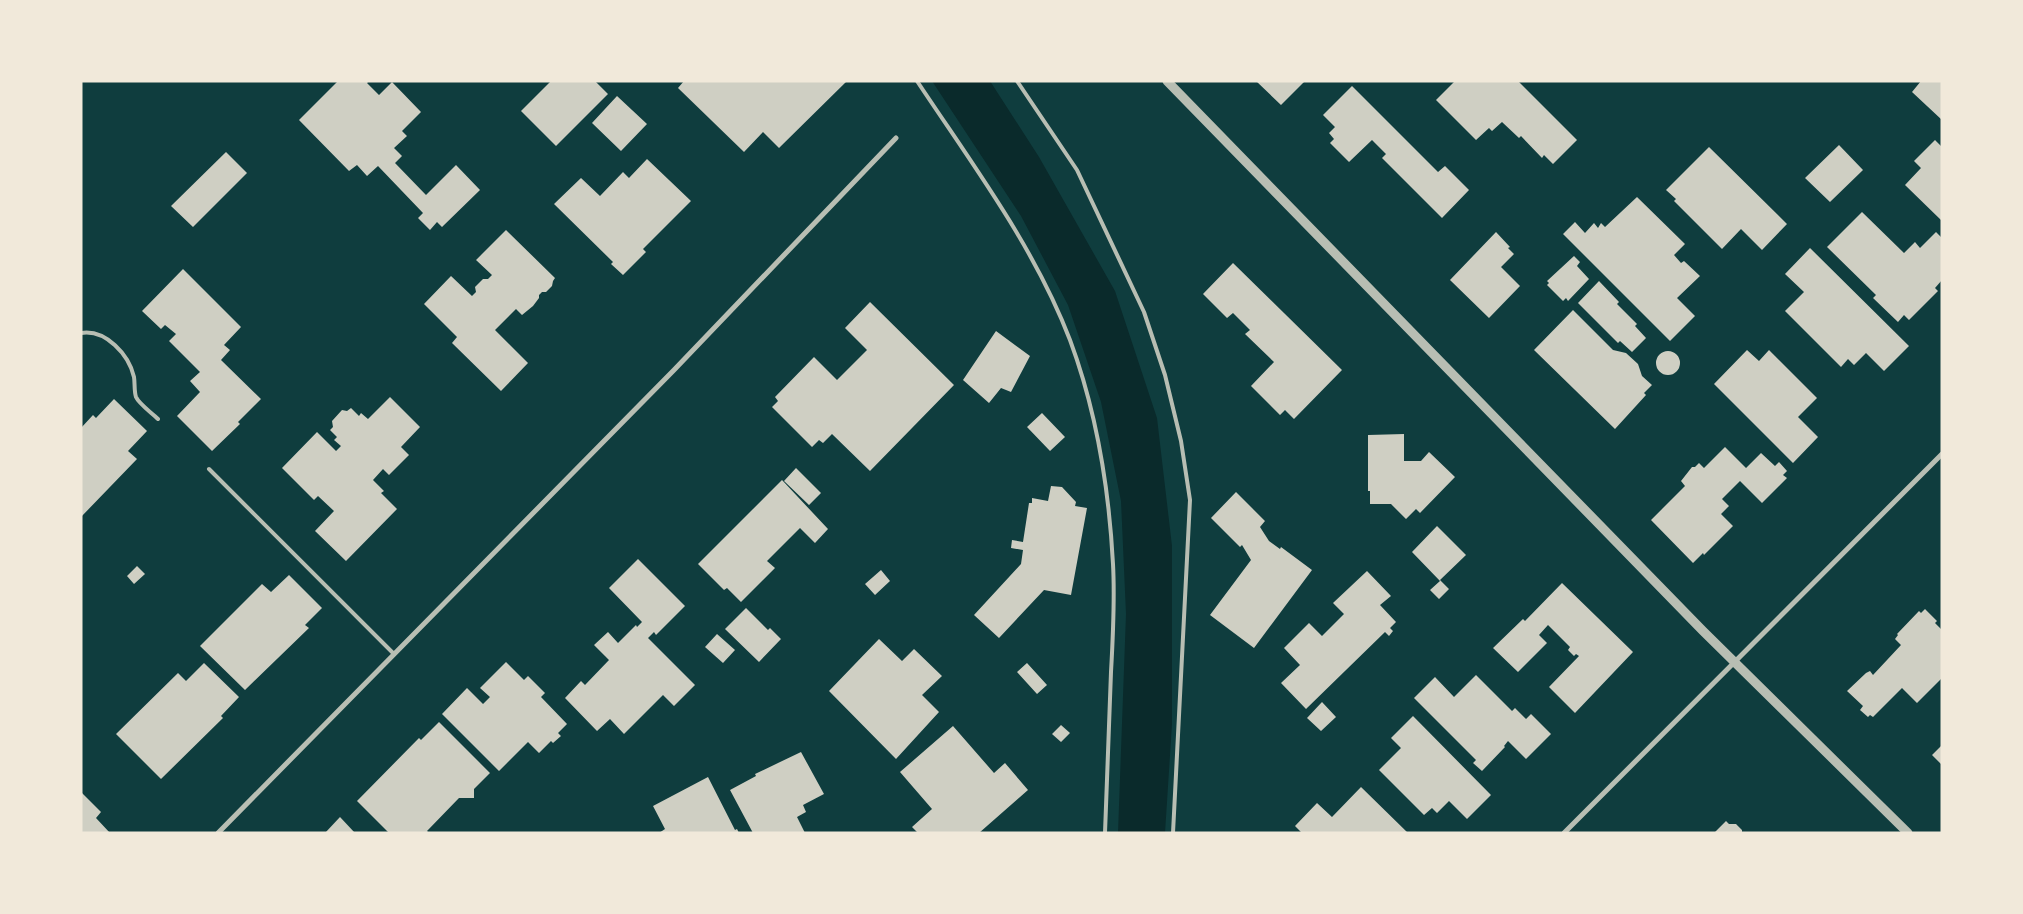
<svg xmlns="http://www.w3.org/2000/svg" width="2023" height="914" font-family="'Work Sans',sans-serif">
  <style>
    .water { fill: #0a2a2b }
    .building { fill: #cfcfc3 }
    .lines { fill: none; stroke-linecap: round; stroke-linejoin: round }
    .service { stroke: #b8beb3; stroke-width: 4 }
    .minor { stroke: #b8beb3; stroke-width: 5 }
    .tertiary { stroke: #b8beb3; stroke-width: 9 }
  </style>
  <rect width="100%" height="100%" fill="#0f3d3e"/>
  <path class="water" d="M 932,81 L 990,81 L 1039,157 L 1115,291 L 1157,418 L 1172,546 L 1172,724 L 1165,833 L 1118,833 L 1126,614 L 1121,501 L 1101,402 L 1068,305 L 1021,216 Z"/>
  <path class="building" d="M 338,81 L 369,81 L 367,83 L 379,95 L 392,82 L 421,112 L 402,131 L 407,136 L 394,148 L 402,156 L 395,163 L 426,195 L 456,165 L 480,190 L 442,227 L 437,222 L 430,230 L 418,218 L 423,213 L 378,166 L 367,176 L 357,165 L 349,171 L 299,120 Z
    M 551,81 L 595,81 L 608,94 L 556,146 L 521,111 Z
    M 684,81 L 847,81 L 779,148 L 763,132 L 744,152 L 678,88 Z
    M 1256,81 L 1305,81 L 1281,105 Z
    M 1455,81 L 1518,81 L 1577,140 L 1553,164 L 1544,155 L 1542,158 L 1521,136 L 1519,138 L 1502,122 L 1492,131 L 1489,128 L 1476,140 L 1436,100 Z
    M 1921,81 L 1942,81 L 1942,120 L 1912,92 Z
    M 1352,86 L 1438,172 L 1445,166 L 1469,190 L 1442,218 L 1382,158 L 1386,154 L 1372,140 L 1349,162 L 1330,143 L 1334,139 L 1329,133 L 1335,127 L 1323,115 Z
    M 617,96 L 647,124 L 621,151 L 592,123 Z
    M 1935,140 L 1942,147 L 1942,221 L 1905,185 L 1921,168 L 1914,161 Z
    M 1839,145 L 1863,170 L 1830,202 L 1805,178 Z
    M 1709,147 L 1787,224 L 1762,250 L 1741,229 L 1722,249 L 1674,201 L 1676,199 L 1666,190 Z
    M 226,152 L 247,173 L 193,227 L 171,206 Z
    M 647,159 L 691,201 L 643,249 L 646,252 L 623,275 L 611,264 L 613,262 L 554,204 L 581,178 L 600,196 L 623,172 L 629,178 Z
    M 1637,197 L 1685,244 L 1674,255 L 1681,263 L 1684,261 L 1700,276 L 1677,298 L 1695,316 L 1670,341 L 1563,234 L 1575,222 L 1585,233 L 1594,223 L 1598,228 L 1601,223 L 1605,227 Z
    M 1862,212 L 1904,253 L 1915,242 L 1920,248 L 1936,232 L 1942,238 L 1942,280 L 1935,288 L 1938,291 L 1909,320 L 1904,315 L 1898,322 L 1873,298 L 1876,295 L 1827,247 Z
    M 506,230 L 555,278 L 553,281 L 552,286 L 546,292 L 542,292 L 539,295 L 539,298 L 533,306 L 522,315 L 516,309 L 495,330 L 528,363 L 501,391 L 452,343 L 457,337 L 424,304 L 451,276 L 472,296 L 476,292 L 475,287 L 483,279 L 488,279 L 492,275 L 476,260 Z
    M 1496,232 L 1510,247 L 1508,248 L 1514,254 L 1501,267 L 1520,286 L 1489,318 L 1450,280 Z
    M 1810,248 L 1909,346 L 1884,371 L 1866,353 L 1854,365 L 1848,359 L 1841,367 L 1785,311 L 1804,292 L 1785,274 Z
    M 1574,256 L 1580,262 L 1577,266 L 1589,279 L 1568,301 L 1566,298 L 1563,301 L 1547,285 L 1549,283 L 1547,281 Z
    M 1233,263 L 1342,370 L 1294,419 L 1285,410 L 1280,415 L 1251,386 L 1274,362 L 1245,334 L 1250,330 L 1233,313 L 1227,318 L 1203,294 Z
    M 183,269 L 241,327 L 224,345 L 230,350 L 221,360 L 261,399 L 238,422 L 240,424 L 212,451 L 177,416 L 200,392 L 190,381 L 200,372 L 169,341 L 176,334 L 165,325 L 161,329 L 142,311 Z
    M 1599,281 L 1619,302 L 1617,304 L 1637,324 L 1635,326 L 1646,338 L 1632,352 L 1620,341 L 1618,343 L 1578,303 Z
    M 870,302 L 954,385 L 870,471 L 832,434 L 823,443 L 819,440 L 812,447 L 772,407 L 778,401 L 775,397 L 814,357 L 837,380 L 867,350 L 845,328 Z
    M 1573,310 L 1613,350 L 1626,353 L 1638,364 L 1642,376 L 1652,385 L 1644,393 L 1646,395 L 1615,429 L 1534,350 Z
    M 996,331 L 1030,356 L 1011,392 L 1001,388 L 989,403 L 963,380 Z
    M 1747,350 L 1759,361 L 1769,350 L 1817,398 L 1798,417 L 1818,437 L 1793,463 L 1714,384 Z
    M1656 363a12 12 0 1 1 24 0a12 12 0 1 1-24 0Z
    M 390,397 L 420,427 L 401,447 L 409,455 L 389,475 L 383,469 L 373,480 L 384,491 L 381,493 L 397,509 L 346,561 L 315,531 L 334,511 L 318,496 L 314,500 L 282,468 L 317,432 L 336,451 L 341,446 L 334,440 L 337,437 L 330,430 L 333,427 L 332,421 L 342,410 L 347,411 L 351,408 L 359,416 L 361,413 L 368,419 Z
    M 114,399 L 147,431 L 128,451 L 137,459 L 81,517 L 81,428 L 93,415 L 96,418 Z
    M 1042,413 L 1065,437 L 1050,451 L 1027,427 Z
    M 1404,434 L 1404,461 L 1421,461 L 1429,452 L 1455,477 L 1420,513 L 1416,509 L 1406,519 L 1391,504 L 1370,504 L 1370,491 L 1368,491 L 1368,435 Z
    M 1725,447 L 1746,468 L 1761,453 L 1775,466 L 1779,462 L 1787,471 L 1783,475 L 1787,478 L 1762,503 L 1740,481 L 1722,499 L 1729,506 L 1721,514 L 1733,526 L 1704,555 L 1703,553 L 1693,563 L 1651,520 L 1685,486 L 1681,481 L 1692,467 L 1695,467 L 1699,463 L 1704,468 Z
    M 796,468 L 821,493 L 809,505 L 784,481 Z
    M 782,480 L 828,529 L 815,543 L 800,528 L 767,561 L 775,568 L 741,602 L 727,588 L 724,590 L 698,564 Z
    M 1051,486 L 1062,487 L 1076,502 L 1075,506 L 1087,508 L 1071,595 L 1044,590 L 999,638 L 974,615 L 1021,564 L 1023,550 L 1011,548 L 1012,540 L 1023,542 L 1029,503 L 1032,503 L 1032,498 L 1048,501 Z
    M 1236,492 L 1265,521 L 1260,527 L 1269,541 L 1280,549 L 1281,547 L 1312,570 L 1254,648 L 1210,615 L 1251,560 L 1242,545 L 1240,547 L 1211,518 Z
    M 1437,526 L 1466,555 L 1440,580 L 1449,589 L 1439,599 L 1430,590 L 1440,581 L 1412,552 Z
    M 638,559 L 685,606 L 656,635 L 654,632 L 648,638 L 695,685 L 674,706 L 663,695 L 624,734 L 610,719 L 597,731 L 565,698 L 581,681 L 585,685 L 609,660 L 594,645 L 608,632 L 618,643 L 636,625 L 637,627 L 642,622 L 609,588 Z
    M 137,566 L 145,574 L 134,584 L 127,576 Z
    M 881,570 L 890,581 L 875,595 L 865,584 Z
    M 1367,571 L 1391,596 L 1380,605 L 1396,622 L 1390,628 L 1393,631 L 1389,636 L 1385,632 L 1306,709 L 1281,683 L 1300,665 L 1284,648 L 1309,623 L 1322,636 L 1344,614 L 1333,603 Z
    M 289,575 L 322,608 L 305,625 L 309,628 L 245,690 L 200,646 L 262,584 L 271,592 Z
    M 1562,583 L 1633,652 L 1575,713 L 1549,687 L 1579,656 L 1576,654 L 1574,656 L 1568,650 L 1570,647 L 1548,625 L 1539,635 L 1547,643 L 1518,672 L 1493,648 L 1523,619 L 1525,621 Z
    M 746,608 L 768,630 L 770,628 L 781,639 L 759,662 L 725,629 Z
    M 1925,609 L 1937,621 L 1935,623 L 1942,630 L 1942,678 L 1917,703 L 1902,688 L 1873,717 L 1870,715 L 1868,717 L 1860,710 L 1863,706 L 1847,691 L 1866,673 L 1870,671 L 1873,675 L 1901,645 L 1895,639 L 1898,635 L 1897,634 L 1919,611 L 1921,613 Z
    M 717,634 L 735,650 L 723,663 L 705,647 Z
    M 879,639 L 902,661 L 914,649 L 942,676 L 922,695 L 939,712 L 896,759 L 829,691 Z
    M 506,662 L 524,680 L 528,676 L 545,693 L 541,697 L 567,724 L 558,733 L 561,736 L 553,743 L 551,741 L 539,753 L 528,742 L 499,771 L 442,714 L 467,688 L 483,704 L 490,697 L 480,688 Z
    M 204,663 L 239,697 L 221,716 L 223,718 L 161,779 L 116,734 L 178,673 L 186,681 Z
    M 1027,663 L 1047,685 L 1037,694 L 1017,672 Z
    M 1476,675 L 1512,711 L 1515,708 L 1526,719 L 1531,714 L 1551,734 L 1526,759 L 1508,741 L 1504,746 L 1505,747 L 1482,771 L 1473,763 L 1476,760 L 1414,698 L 1435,677 L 1454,697 Z
    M 1322,702 L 1336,717 L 1321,731 L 1307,718 Z
    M 1413,716 L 1491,795 L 1467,819 L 1449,801 L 1437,813 L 1432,808 L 1424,815 L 1379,770 L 1401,748 L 1391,738 Z
    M 439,722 L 490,773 L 474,789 L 474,798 L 459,798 L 427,831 L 429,833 L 389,833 L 357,801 L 419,738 L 421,740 Z
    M 1061,725 L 1070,733 L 1061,742 L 1052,734 Z
    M 953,726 L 994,773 L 1005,763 L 1028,790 L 979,833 L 918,833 L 912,827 L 932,809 L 900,772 Z
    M 1942,745 L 1942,765 L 1932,755 Z
    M 801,752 L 824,794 L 803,805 L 806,812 L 797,817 L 805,833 L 753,833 L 730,790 L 756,776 L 755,774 Z
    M 708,777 L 735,830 L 737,829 L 739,833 L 659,833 L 665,829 L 653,806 Z
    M 1361,787 L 1408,833 L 1302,833 L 1295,826 L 1317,803 L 1332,817 Z
    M 81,792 L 101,812 L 96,818 L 110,833 L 81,833 Z
    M 340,817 L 355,833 L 325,833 Z
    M 1726,821 L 1729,824 L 1736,824 L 1742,830 L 1742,833 L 1714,833 Z"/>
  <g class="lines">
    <path class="service" d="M 917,81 C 972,164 1034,246 1070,340 C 1096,410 1109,489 1113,564 C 1115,600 1113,637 1111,672 C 1109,726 1107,779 1105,833
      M 1017,81 L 1077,170 L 1144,312 L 1165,375 L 1181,441 L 1190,500 L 1173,833
      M 81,333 C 106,329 129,355 134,377 C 135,383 134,391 136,397 C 139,404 152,413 158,419
      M 209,469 L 394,654"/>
    <path class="minor" d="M 218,833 L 674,370 L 896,138
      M 1564,833 L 1942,454"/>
    <path class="tertiary" d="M 1167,81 L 1703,631 L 1908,833"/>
  </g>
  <rect width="2023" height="914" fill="none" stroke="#f1e9da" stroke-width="165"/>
</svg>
